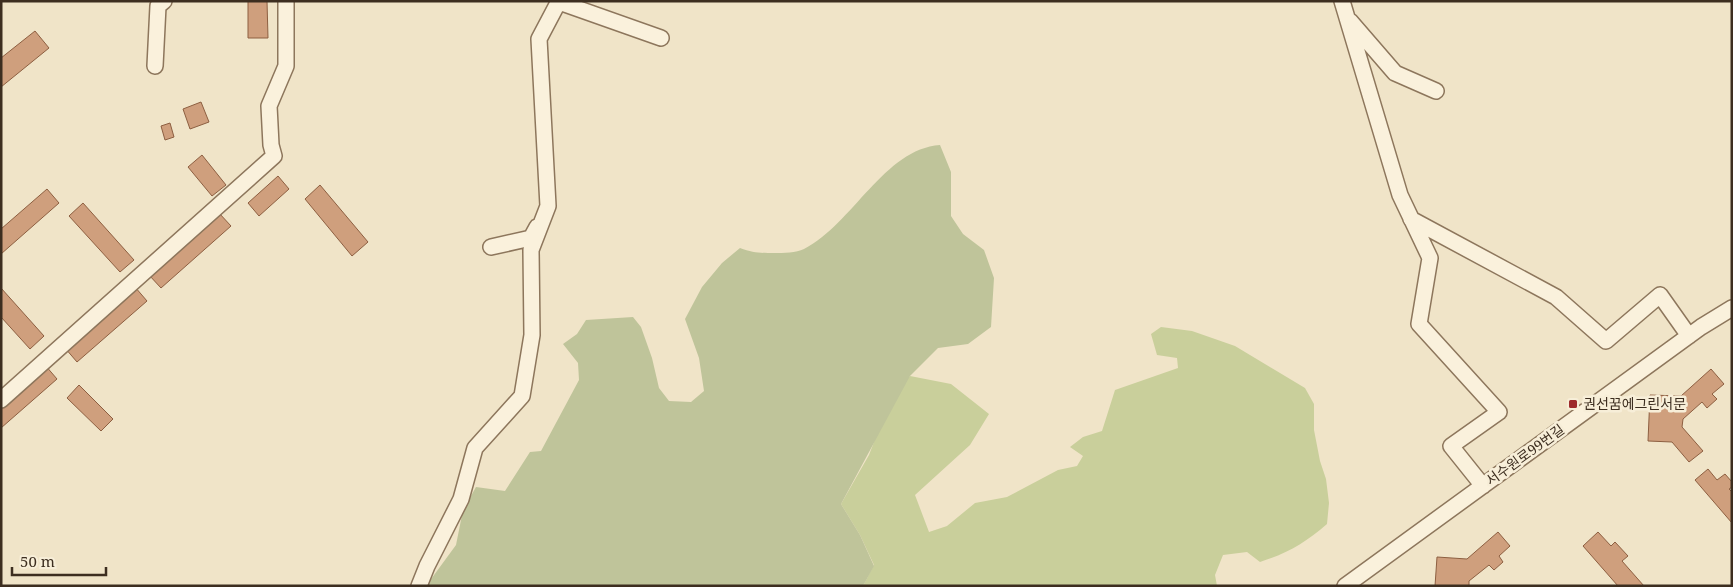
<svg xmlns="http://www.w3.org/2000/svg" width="1733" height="587" font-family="'Noto Serif','Noto Sans KR',serif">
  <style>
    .green { fill: #c9cf9b }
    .cemetery { fill: #bfc49a }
    .building { fill: #cf9f7d; stroke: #8d5f41 }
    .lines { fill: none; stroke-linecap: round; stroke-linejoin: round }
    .minor-casing { stroke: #8d765c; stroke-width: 18 }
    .minor { stroke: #faf1dc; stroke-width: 15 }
    .poi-dot { fill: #9e2a2b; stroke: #f7eed8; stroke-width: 2 }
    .labels { text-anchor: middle; stroke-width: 5; stroke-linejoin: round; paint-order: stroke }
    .poi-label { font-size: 14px; fill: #3d2e20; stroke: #f7eed8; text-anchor: start }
    .street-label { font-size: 14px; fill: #3d2e20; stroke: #f7eed8 }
  </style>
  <rect width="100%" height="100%" fill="#f0e4c8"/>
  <path class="green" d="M 1161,327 L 1192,331 L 1235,346 L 1305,388 L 1314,404 L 1314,430 L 1320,461 L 1326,479 L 1329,503 L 1327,524 C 1305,543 1288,553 1260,562 L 1247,552 L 1223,555 L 1215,575 L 1217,586 L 863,586 L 874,565 L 860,535 L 841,504 L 869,455 L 892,395 L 910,376 L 951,384 L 989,414 L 970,445 L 915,495 L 929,532 L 947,526 L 975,503 L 1007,497 L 1058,470 L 1077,466 L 1083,456 L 1070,447 L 1083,437 L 1102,431 L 1115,390 L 1178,368 L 1177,358 L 1157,355 L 1151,334 Z"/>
  <path class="cemetery" d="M 940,145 L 951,172 L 951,216 L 963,234 L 984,250 L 994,278 L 991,327 L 968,344 L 938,348 L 910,376 L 841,504 L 860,535 L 874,566 L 863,586 L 426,586 L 456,545 L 463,510 L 476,487 L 505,491 L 530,452 L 541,451 L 579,380 L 578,363 L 563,344 L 577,334 L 586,320 L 633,317 L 641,327 L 652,358 L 659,388 L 669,401 L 691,402 L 704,391 L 699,358 L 685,319 L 702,287 L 722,263 L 740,248 C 753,253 761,253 774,253 C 784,253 796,253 804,249 C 853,224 884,149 940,145 Z"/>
  <path class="building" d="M 248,1 L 267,1 L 268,38 L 248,38 Z
    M 35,31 L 49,48 L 1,87 L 1,58 Z
    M 201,102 L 209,122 L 190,129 L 183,109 Z
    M 170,123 L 174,137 L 165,140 L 161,126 Z
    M 202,155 L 226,185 L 212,196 L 188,167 Z
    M 278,176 L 289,189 L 259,216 L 248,203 Z
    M 320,185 L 368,242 L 352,256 L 305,199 Z
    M 47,189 L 59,203 L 1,254 L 1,229 Z
    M 83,203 L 134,260 L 120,272 L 69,216 Z
    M 219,213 L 231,226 L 161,288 L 149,275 Z
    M 135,287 L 147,301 L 77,362 L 65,348 Z
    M 1,288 L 44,336 L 30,349 L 1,317 Z
    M 45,365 L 57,379 L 1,428 L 1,403 Z
    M 1711,369 L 1724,384 L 1712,394 L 1717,399 L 1707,408 L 1702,402 L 1683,419 L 1682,427 L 1703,451 L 1689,462 L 1672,442 L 1648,441 L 1650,395 L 1681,396 Z
    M 79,385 L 113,419 L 101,431 L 67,398 Z
    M 1708,469 L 1717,480 L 1725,474 L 1732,482 L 1732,487 L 1729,489 L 1732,492 L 1732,523 L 1695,480 Z
    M 1498,532 L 1510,546 L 1499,556 L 1503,562 L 1494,570 L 1489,565 L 1469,581 L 1469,586 L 1435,586 L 1437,557 L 1467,559 Z
    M 1598,532 L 1611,546 L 1615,542 L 1628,556 L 1622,561 L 1644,586 L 1618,586 L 1583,546 Z"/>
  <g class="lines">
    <defs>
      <path id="minor" d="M 1342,1 L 1400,195 L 1430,258 L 1419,324 L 1499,412 L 1451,446 L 1483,486
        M 559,2 L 661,38
        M 1350,21 L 1395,73 L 1436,91
        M 155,66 L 158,6 L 164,1
        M 1411,219 L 1556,297 L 1606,341 L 1660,295 L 1689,336
        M 491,247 L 531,238 L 537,227
        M 1,400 L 274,156 L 271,145 L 269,106 L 286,66 L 286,1
        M 419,586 L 427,566 L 461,499 L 475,448 L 522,396 L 532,335 L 531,250 L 548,206 L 539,39 L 559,1
        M 1345,586 L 1701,327 L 1732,308"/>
    </defs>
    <use href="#minor" class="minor-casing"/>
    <use href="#minor" class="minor"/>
  </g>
  <rect class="poi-dot" x="1568" y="399" width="10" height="10" rx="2.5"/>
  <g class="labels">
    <g class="poi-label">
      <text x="1583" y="409">권선꿈에그린서문</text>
    </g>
    <g class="street-label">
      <text transform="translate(1525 455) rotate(-36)" y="5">서수원로99번길</text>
    </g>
  </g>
  <rect width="1733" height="587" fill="none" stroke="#3d2e20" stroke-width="5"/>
  <path d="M12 567v8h94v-8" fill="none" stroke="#3d2e20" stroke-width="2.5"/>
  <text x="20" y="567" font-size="15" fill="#3d2e20" stroke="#f7eed8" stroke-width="4" paint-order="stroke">50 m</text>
</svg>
